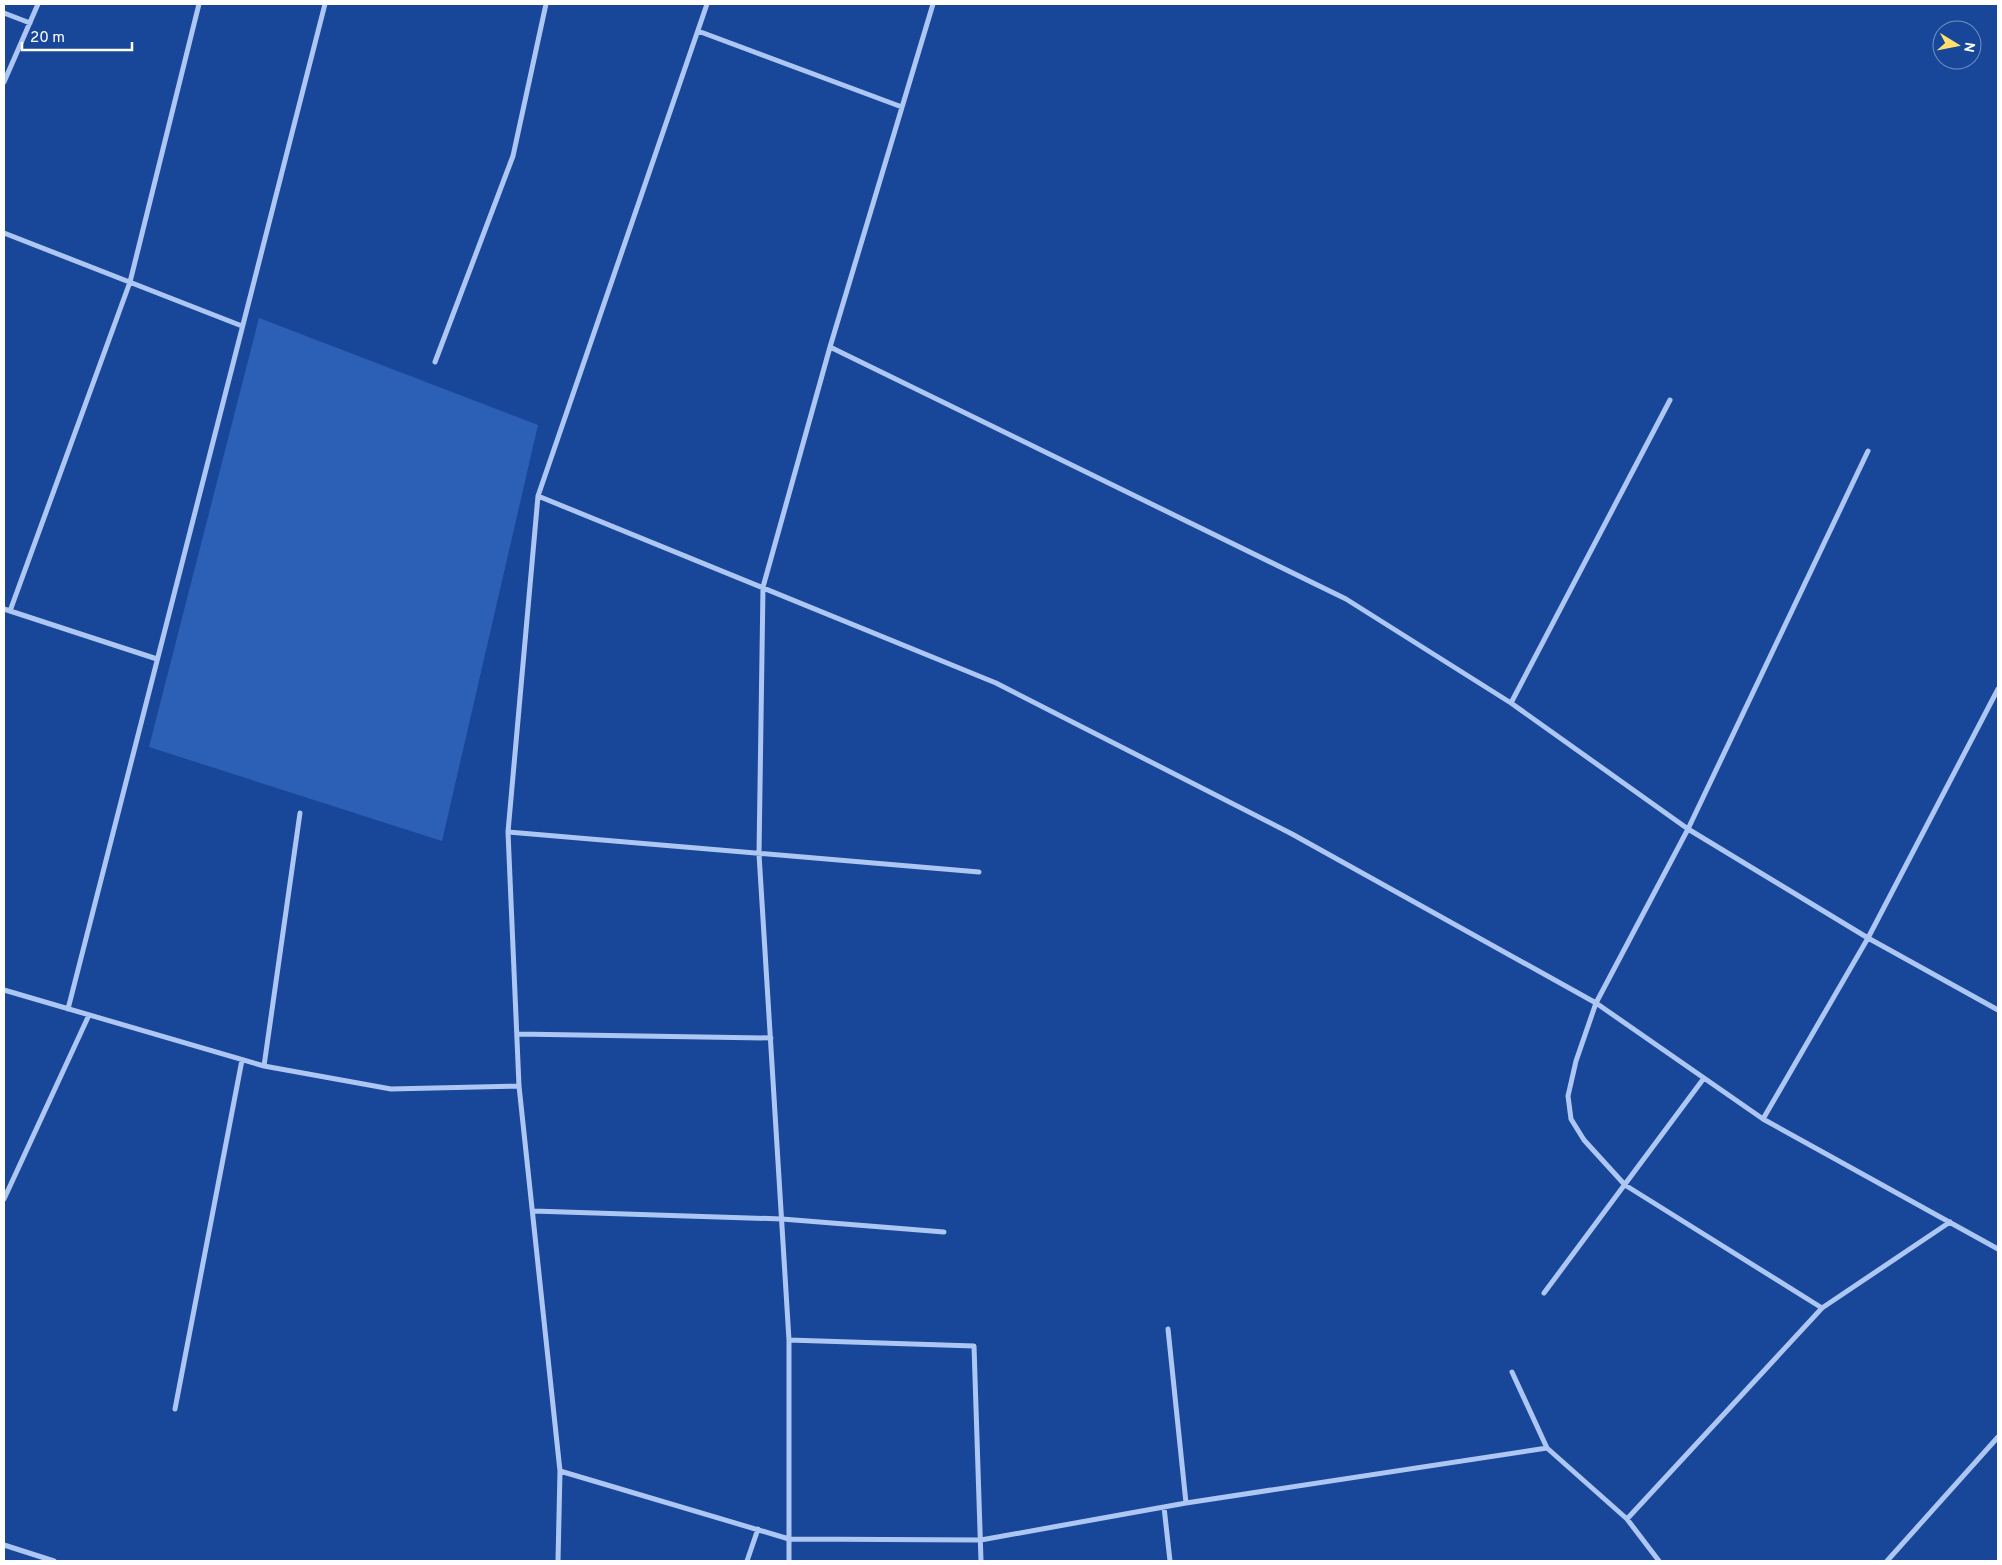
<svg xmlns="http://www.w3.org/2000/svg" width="2002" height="1565" font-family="Overpass,sans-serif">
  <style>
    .green { fill: #2c60b7 }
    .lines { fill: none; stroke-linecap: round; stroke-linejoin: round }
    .street { stroke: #adc7f2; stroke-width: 5 }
  </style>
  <rect width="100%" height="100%" fill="#18479a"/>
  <path class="green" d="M 259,318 L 538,425 L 442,841 L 149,747 Z"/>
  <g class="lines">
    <path class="street" d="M 4,13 L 30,23
      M 698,31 L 902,107
      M 4,82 L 38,4
      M 4,233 L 242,326
      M 830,347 L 1346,599 L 1511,703 L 1688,829 L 1868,938 L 1998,1010
      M 435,362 L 513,156 L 546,4
      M 538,496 L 996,683 L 1292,834 L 1596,1003 L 1763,1119 L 1998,1249
      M 4,609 L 157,659
      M 10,611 L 130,282 L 199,4
      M 1511,703 L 1670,400
      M 508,832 L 979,872
      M 4,990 L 264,1066 L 391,1089 L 519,1086
      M 68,1009 L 325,4
      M 517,1034 L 771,1038
      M 264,1066 L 300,813
      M 1763,1119 L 1868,938 L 1998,689
      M 4,1199 L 89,1015
      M 533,1211 L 782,1219 L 944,1232
      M 1544,1293 L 1704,1078
      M 1822,1308 L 1625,1185 L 1584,1140 L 1571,1119 L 1568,1096 L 1576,1061 L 1596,1003 L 1688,829 L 1868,451
      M 1168,1329 L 1186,1503
      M 789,1340 L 974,1346 L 981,1561
      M 1512,1372 L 1547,1448 L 1627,1519 L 1659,1561
      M 175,1409 L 242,1060
      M 560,1471 L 789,1539 L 981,1540 L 1186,1503 L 1547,1448
      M 1164,1507 L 1170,1561
      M 1627,1519 L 1822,1308 L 1950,1222
      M 4,1545 L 54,1561
      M 558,1561 L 560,1471 L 519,1086 L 508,832 L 538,496 L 707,4
      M 747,1561 L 758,1529
      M 789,1561 L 789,1340 L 759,854 L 763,587 L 830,347 L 933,4
      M 1887,1561 L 1998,1437"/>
  </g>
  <rect width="2002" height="1565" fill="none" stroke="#ffffff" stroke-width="10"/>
  <g transform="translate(1957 45) rotate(100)"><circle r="24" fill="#18479a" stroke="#7491c2"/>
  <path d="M0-4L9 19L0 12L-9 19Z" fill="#ffe06e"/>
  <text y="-8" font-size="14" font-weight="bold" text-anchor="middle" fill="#ffffff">N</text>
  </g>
  <path d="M22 42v8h110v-8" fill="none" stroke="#ffffff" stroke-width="2.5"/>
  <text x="30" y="42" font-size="15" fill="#ffffff" stroke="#18479a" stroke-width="4" paint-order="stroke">20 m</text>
</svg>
